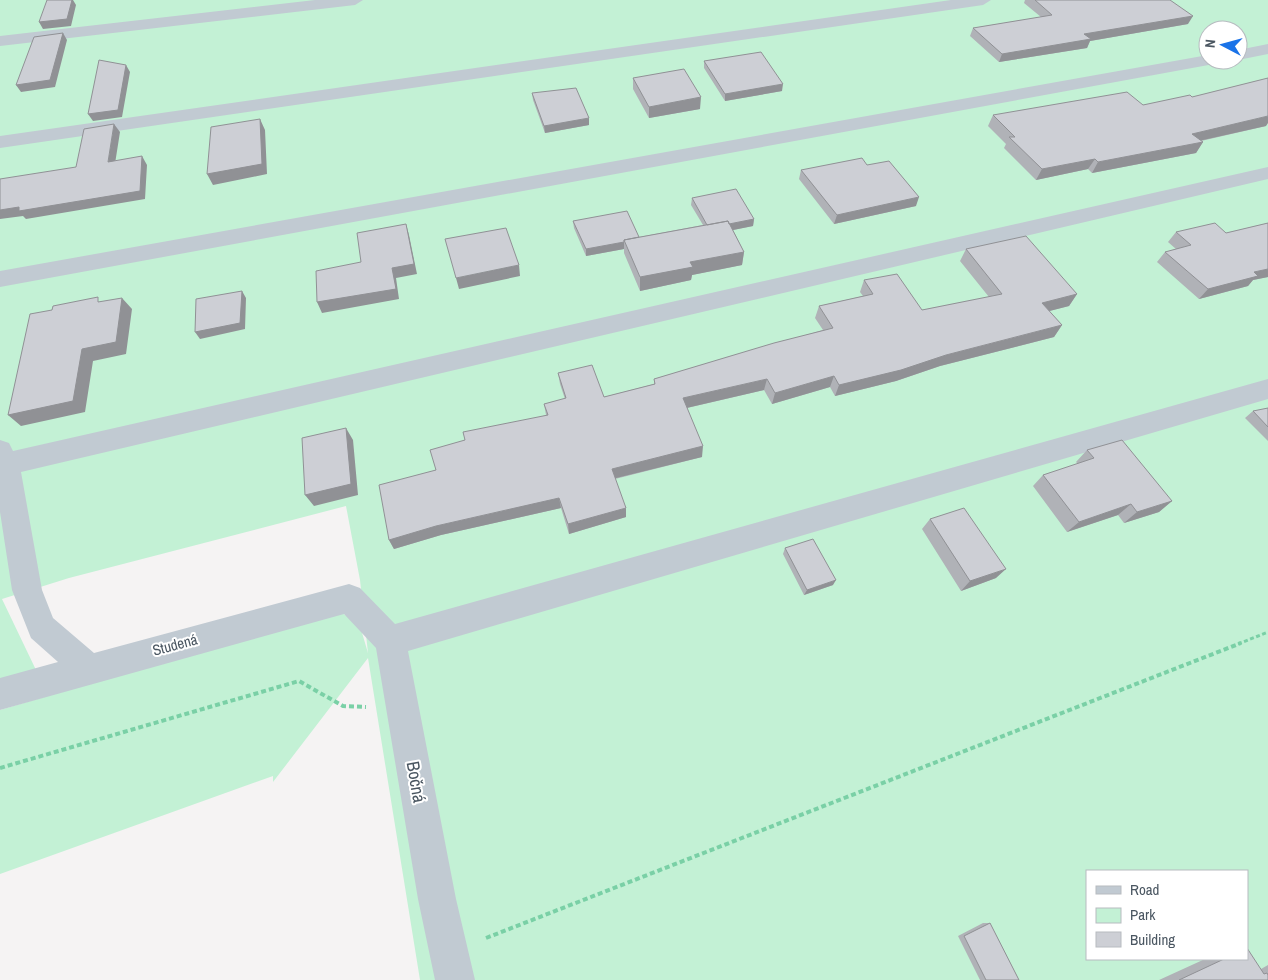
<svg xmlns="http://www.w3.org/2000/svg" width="1268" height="980" font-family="'Archivo Narrow',sans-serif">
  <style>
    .green { fill: #c3f1d5; fill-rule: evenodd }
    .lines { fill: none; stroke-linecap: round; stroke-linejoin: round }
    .path-far1 { stroke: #7ad0a6; stroke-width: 3; stroke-dasharray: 4 2.5; stroke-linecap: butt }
    .path { stroke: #7ad0a6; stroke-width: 4; stroke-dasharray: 5 3; stroke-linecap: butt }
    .street { fill: #c1cad2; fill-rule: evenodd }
    .wall { fill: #b0b2b7 }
    .shaded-wall { fill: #909195 }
    .building { fill: #cdcfd5; stroke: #909195 }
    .labels { text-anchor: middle; stroke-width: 4; stroke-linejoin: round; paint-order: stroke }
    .street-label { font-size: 15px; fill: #4a5661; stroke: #fff }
    .near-street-label { font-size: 18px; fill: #4a5661; stroke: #fff }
  </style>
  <rect width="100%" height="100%" fill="#f5f3f3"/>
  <path class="green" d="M 0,0 L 1268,0 L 1268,980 L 420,980 L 368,658 L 273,782 L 273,776 L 0,874 L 0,710 L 298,622 L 341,612 L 360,626 L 368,653 L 360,580 L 346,506 L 69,578 L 2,599 L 36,670 L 0,680 ZM 1208,30 L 1238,30 L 1238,60 L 1208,60 ZM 1087,871 L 1247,871 L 1247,959 L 1087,959 Z"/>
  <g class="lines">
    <path class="path-far1" d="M 1238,644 L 1268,632"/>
    <path class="path" d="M 0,768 L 299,681 L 343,706 L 366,707
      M 486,938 L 1241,643"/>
    <path class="street" d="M 315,0 L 363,0 L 355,5 L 0,46 L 0,36 Z
      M 951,0 L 991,0 L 983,5 L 0,148 L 0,136 Z
      M 1268,44 L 1268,54 L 1238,60 L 1238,50 Z
      M 1208,55 L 1208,60 L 1216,60 L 1214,64 L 0,287 L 0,271 Z
      M 1268,167 L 1268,179 L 21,472 L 42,590 L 53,618 L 94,653 L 349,584 L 360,588 L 395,624 L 1268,379 L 1268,399 L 408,651 L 456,899 L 475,980 L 435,980 L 418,899 L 376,648 L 344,614 L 0,710 L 0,678 L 58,662 L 31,638 L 12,590 L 0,512 L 0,440 L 9,443 L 13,451 Z"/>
  </g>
  <path class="wall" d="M 1025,0 L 1170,0 L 1188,24 L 1090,41 L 1087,48 L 999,62 L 970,36 L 973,28 L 1041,17 L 1024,3 Z
    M 704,61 L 782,91 L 725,101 L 704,68 Z
    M 633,78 L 700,109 L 649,118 L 633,89 Z
    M 532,93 L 589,125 L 545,133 L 533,100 Z
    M 1192,97 L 1266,126 L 1201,141 L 1203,142 L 1196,153 L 1092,173 L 1088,169 L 1036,180 L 1004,148 L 1006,144 L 988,126 L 993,115 L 1143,105 Z
    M 867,165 L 916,206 L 834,224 L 799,179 L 801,170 Z
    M 692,198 L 754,219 L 753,226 L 733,230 L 744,252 L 742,265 L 692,275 L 691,280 L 640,291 L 624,253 L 624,249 L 586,256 L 574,228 L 573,221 L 639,237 L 703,225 L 691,205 Z
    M 1268,223 L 1268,277 L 1253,280 L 1248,286 L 1199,299 L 1157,262 L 1165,252 L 1176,249 L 1168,242 L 1176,232 L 1226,233 Z
    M 966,249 L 1077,294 L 1069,306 L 1049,311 L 1062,325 L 1054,337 L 940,366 L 896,381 L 835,396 L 830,387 L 772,404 L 764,390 L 687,408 L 702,457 L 615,479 L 626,517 L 569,534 L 561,508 L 441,535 L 394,549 L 389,540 L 436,470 L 465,440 L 546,415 L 544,404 L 565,399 L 560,384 L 558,373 L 604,397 L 654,384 L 654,379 L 823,330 L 815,318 L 819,306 L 863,296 L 860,292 L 864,280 L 922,310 L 989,297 L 960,261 Z
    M 1268,408 L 1268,441 L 1245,418 L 1253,411 Z
    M 1087,450 L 1172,501 L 1159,512 L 1124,523 L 1118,515 L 1067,532 L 1033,486 L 1043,475 L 1078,464 L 1076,462 Z
    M 930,519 L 996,578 L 961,591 L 922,529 Z
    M 785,548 L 833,585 L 804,595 L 783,554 Z
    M 983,923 L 990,923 L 1019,980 L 980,980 L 958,936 Z
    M 1205,959 L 1247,959 L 1261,969 L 1268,965 L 1268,980 L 1159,980 Z"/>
  <path class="shaded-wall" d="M 72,0 L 73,0 L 76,5 L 71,26 L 43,29 L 39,22 Z
    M 1193,16 L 1188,24 L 1090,41 L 1087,48 L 999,62 L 1002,54 L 1084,34 Z
    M 63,33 L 67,40 L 55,87 L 21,92 L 16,85 Z
    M 126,65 L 130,72 L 122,117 L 93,121 L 88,114 Z
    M 783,84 L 782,91 L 725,101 L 725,94 Z
    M 701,97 L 700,109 L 649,118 L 649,107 Z
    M 1268,116 L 1268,123 L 1266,126 L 1185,144 L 1192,134 Z
    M 589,118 L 589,125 L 545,133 L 544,126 Z
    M 260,119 L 265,130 L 267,174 L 213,185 L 207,174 Z
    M 114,124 L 120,132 L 114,170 L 108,162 Z
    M 1203,142 L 1196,153 L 1092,173 L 1098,162 Z
    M 142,156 L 147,165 L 145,199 L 26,219 L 23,216 L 0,219 L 0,210 Z
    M 1095,159 L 1088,169 L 1036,180 L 1042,169 Z
    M 919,197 L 916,206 L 834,224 L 837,215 Z
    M 754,219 L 753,226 L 708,235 L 709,228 Z
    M 406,224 L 409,235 L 417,274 L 396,278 L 399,299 L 322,313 L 317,302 L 392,268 Z
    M 624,242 L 624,249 L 586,256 L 586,249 Z
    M 744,252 L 742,265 L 692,275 L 691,280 L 640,291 L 640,277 L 690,262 Z
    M 519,265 L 520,276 L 459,289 L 456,278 Z
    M 1268,269 L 1268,277 L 1253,280 L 1248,286 L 1199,299 L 1208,289 L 1254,272 Z
    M 242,291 L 246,298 L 245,329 L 200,339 L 195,332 Z
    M 1077,294 L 1069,306 L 1034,315 L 1042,303 Z
    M 122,298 L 132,309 L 126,354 L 93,361 L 85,412 L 21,426 L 8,415 L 82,349 Z
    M 1062,325 L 1054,337 L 940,366 L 896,381 L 835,396 L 839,385 L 946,355 Z
    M 834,376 L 830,387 L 772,404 L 775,393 Z
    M 767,379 L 764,390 L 682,409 L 683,398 Z
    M 346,428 L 353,440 L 358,495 L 314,506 L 305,495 Z
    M 703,446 L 702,457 L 612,479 L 612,469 Z
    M 559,498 L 561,508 L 441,535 L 394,549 L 389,540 L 436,526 Z
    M 1172,501 L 1159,512 L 1124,523 L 1137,512 Z
    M 1131,504 L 1118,515 L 1067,532 L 1079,522 Z
    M 626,508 L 626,517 L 569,534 L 568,524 Z
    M 1006,569 L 996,578 L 961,591 L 970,581 Z
    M 836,580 L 833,585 L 804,595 L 807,590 Z"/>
  <path class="building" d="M 47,0 L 72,0 L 67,19 L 39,22 Z
    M 1035,0 L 1170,0 L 1193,16 L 1084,34 L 1091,39 L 1002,54 L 973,28 L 1052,15 Z
    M 63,33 L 50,80 L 16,85 L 34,37 Z
    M 761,52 L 783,84 L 725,94 L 704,61 Z
    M 99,60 L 126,65 L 118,110 L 88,114 Z
    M 684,69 L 701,97 L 649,107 L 633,78 Z
    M 1268,78 L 1268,116 L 1192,134 L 1203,142 L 1098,162 L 1095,159 L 1042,169 L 1009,137 L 1015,137 L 993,115 L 1127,92 L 1143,105 L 1190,95 L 1192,97 Z
    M 576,88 L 589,118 L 544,126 L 532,93 Z
    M 260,119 L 262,164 L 207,174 L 211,127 Z
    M 114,124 L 108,162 L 142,156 L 140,191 L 19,211 L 19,207 L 0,210 L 0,179 L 76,167 L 84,129 Z
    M 862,158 L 867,165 L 889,161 L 919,197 L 837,215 L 801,170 Z
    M 736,189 L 754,219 L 729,224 L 728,221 L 707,225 L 692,198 Z
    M 627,211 L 639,237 L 624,240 L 624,242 L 586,249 L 573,221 Z
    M 728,221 L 744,252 L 690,262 L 693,267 L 640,277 L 624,240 Z
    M 1215,223 L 1226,233 L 1268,223 L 1268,269 L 1254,272 L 1258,276 L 1208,289 L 1165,252 L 1191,245 L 1176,232 Z
    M 406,224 L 414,264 L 392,268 L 396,289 L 317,302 L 316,271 L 361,262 L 357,233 Z
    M 506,228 L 519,265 L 456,278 L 445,239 Z
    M 1026,236 L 1077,294 L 1042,303 L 1062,325 L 946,355 L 901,370 L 839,385 L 834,376 L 775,393 L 767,379 L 683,398 L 703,446 L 612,469 L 626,508 L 568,524 L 559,498 L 436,526 L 389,540 L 379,485 L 436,470 L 430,450 L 465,440 L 463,432 L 548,415 L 544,404 L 566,398 L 558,373 L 592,365 L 604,397 L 655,384 L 654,379 L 774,343 L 833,328 L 819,306 L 873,294 L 864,280 L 897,274 L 922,310 L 1002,294 L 966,249 Z
    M 242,291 L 240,323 L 195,332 L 196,299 Z
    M 98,297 L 98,302 L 122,298 L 116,342 L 82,349 L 73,401 L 8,415 L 30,314 L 52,310 L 53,306 Z
    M 1268,408 L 1268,427 L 1253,411 Z
    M 346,428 L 351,484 L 305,495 L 302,438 Z
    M 1122,440 L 1172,501 L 1137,512 L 1131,504 L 1079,522 L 1043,475 L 1094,458 L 1087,450 Z
    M 964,508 L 1006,569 L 970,581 L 930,519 Z
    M 813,539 L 836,580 L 807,590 L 785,548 Z
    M 990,923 L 1019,980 L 986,980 L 964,936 Z
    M 1247,948 L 1264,974 L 1267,973 L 1268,975 L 1268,980 L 1179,980 L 1224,959 L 1247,959 Z"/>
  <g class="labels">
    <g class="street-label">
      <text transform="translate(175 645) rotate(-15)" y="5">Studená</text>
    </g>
    <g class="near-street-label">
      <text transform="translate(416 782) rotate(80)" y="6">Bočná</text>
    </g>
  </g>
  <rect x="1086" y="870" width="162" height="90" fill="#ffffff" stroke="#b7bbc0"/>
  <rect x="1096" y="886" width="25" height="8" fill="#c1cad2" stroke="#b7bbc0"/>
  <text x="1130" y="895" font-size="15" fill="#4a5661">Road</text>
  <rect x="1096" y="908" width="25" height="15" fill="#c3f1d5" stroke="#b7bbc0"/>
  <text x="1130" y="920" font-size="15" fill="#4a5661">Park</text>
  <rect x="1096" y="932" width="25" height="15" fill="#cdcfd5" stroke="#b7bbc0"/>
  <text x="1130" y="945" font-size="15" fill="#4a5661">Building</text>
  <g transform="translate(1223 45) rotate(276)"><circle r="24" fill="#ffffff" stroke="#b7bbc0"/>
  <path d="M0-4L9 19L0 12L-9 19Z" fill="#1a73e8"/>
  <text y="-8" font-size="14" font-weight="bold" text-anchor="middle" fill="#4a5661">N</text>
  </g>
</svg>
